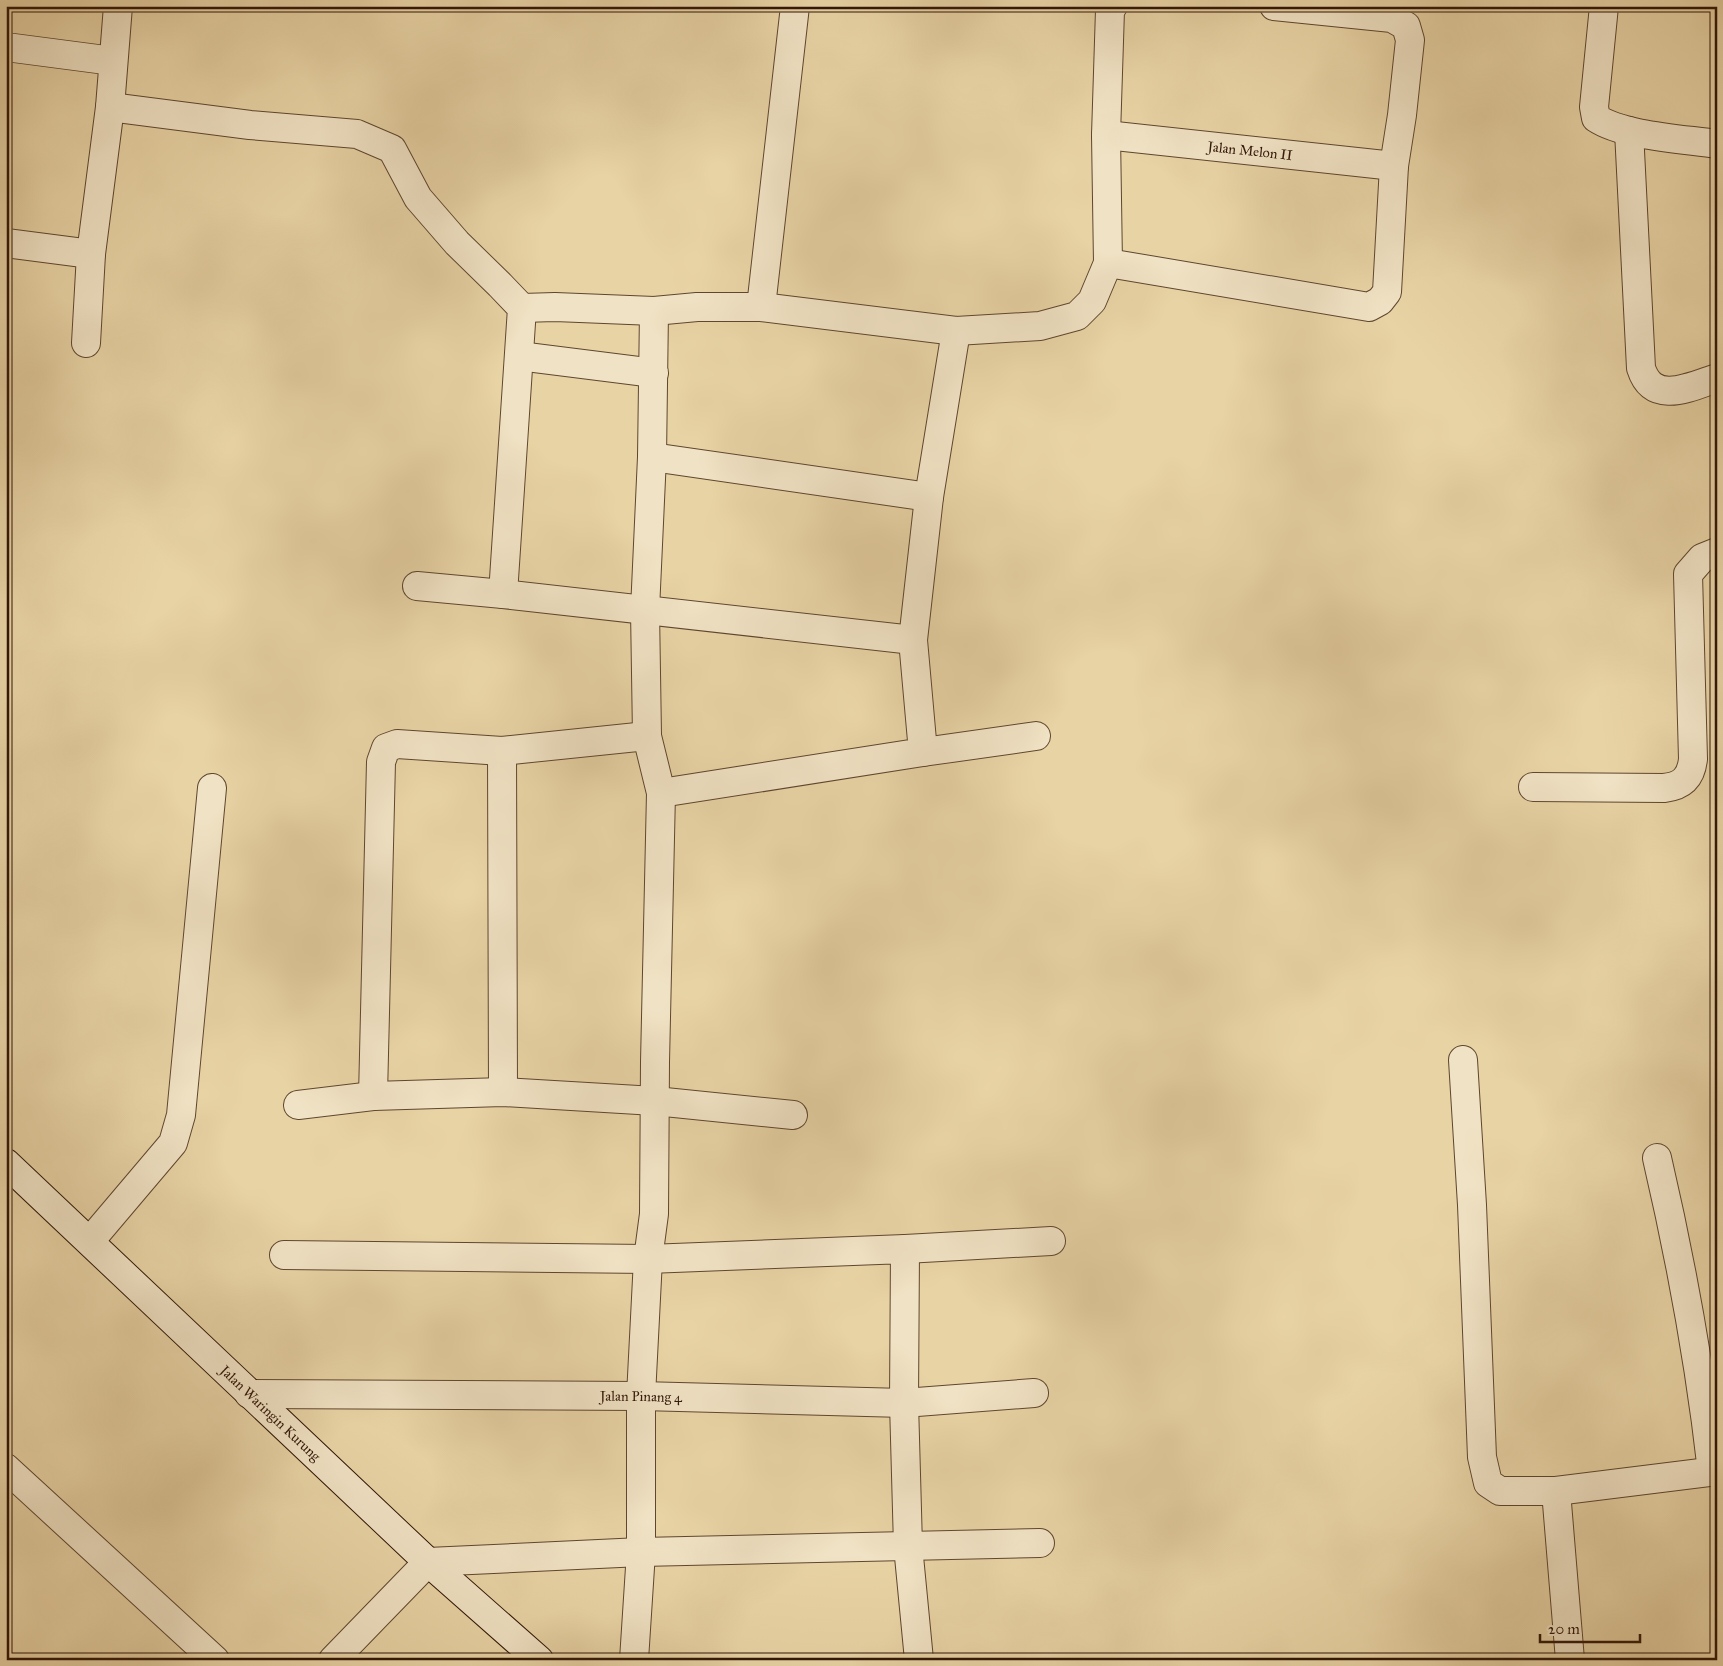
<svg xmlns="http://www.w3.org/2000/svg" width="1723" height="1666" font-family="'IM FELL Great Primer',serif">
  <style>
    .lines { fill: none; stroke-linecap: round; stroke-linejoin: round }
    .street-casing { stroke: #5f462f; stroke-width: 30 }
    .secondary-casing { stroke: #311708; stroke-width: 30 }
    .street { stroke: #f0e2c4; stroke-width: 28 }
    .secondary { stroke: #f0e2c4; stroke-width: 28 }
    .labels { text-anchor: middle; stroke-width: 4.5; stroke-linejoin: round; paint-order: stroke }
    .street-label { font-size: 14px; fill: #311708; stroke: #f0e2c4 }
  </style>
  <rect width="100%" height="100%" fill="#e8d3a5"/>
  <filter id="stains"><feTurbulence type="fractalNoise" baseFrequency=".004" numOctaves="4"/><feColorMatrix values="0 0 0 0 .2 0 0 0 0 .09 0 0 0 0 .02 0 0 0 .5 -.17"/></filter>
  <radialGradient id="worn" r=".72"><stop offset=".6" stop-color="#630" stop-opacity="0"/><stop offset="1" stop-color="#630" stop-opacity=".3"/></radialGradient>
  <g class="lines">
    <defs>
      <g id="street">
        <path d="M 1604,6 L 1594,107 L 1596,118 C 1623,136 1683,139 1717,144"/>
        <path d="M 6,47 L 113,61"/>
        <path d="M 110,107 L 250,125 L 357,134 L 392,149 L 418,198 L 457,243 L 500,285 L 522,308 L 503,594"/>
        <path d="M 1629,131 L 1641,368 C 1653,406 1690,387 1717,378"/>
        <path id="s1" d="M 1106,135 L 1394,166"/>
        <path d="M 6,243 L 91,254"/>
        <path d="M 1108,263 L 1369,307 L 1380,301 L 1387,292 L 1394,166 L 1402,115 L 1410,40 L 1406,26 L 1392,18 L 1274,6"/>
        <path d="M 761,307 L 795,6"/>
        <path d="M 522,308 L 555,307 L 654,311 L 697,307 L 761,307 L 956,331 L 1040,326 L 1077,316 L 1092,301 L 1108,263 L 1106,135 L 1110,10 L 1113,6"/>
        <path d="M 86,343 L 91,254 L 110,107 L 118,6"/>
        <path d="M 519,356 L 654,373"/>
        <path d="M 652,457 L 929,497"/>
        <path d="M 417,586 L 503,594 L 913,640"/>
        <path d="M 502,751 L 503,1092"/>
        <path d="M 923,752 L 1036,736"/>
        <path d="M 1533,787 L 1664,788 C 1682,786 1691,778 1693,759 L 1688,574 L 1702,558 L 1717,552"/>
        <path d="M 661,793 L 923,752 L 913,640 L 929,497 L 956,331"/>
        <path d="M 1463,1060 L 1472,1205 L 1482,1457 L 1488,1483 L 1500,1491 L 1556,1491 L 1570,1660"/>
        <path d="M 373,1096 L 381,762 L 386,748 L 397,744 L 502,751 L 647,736"/>
        <path d="M 298,1105 L 373,1096 L 503,1092 L 655,1101 L 793,1115"/>
        <path d="M 1657,1158 C 1681,1261 1700,1365 1712,1471"/>
        <path d="M 90,1241 L 173,1143 L 181,1115 L 212,788"/>
        <path d="M 905,1249 L 1051,1241"/>
        <path d="M 284,1255 L 648,1259 L 905,1249 L 904,1403 L 908,1546 L 919,1660"/>
        <path id="s2" d="M 249,1394 L 641,1396 L 904,1403 L 1034,1393"/>
        <path d="M 6,1468 L 215,1660"/>
        <path d="M 1556,1491 L 1717,1471"/>
        <path d="M 333,1660 L 428,1562 L 641,1552 L 1040,1543"/>
        <path d="M 634,1660 L 641,1552 L 641,1396 L 648,1259 L 654,1214 L 655,1062 L 661,793 L 647,736 L 645,610 L 652,457 L 654,311"/>
      </g>
      <g id="secondary">
        <path id="s3" d="M 6,1163 L 428,1562 L 539,1660"/>
      </g>
    </defs>
    <use href="#street" class="street-casing"/>
    <use href="#secondary" class="secondary-casing"/>
    <use href="#street" class="street"/>
    <use href="#secondary" class="secondary"/>
  </g>
  <g class="labels">
    <g class="street-label">
      <text dy="5" stroke="none"><textPath href="#s1" startOffset="145">Jalan Melon II</textPath></text>
      <text dy="5" stroke="none"><textPath href="#s2" startOffset="392">Jalan Pinang 4</textPath></text>
      <text dy="5" stroke="none"><textPath href="#s3" startOffset="364">Jalan Waringin Kurung</textPath></text>
    </g>
  </g>
  <rect width="1723" height="1666" fill="none" stroke="#e8d3a5" stroke-width="25"/>
  <rect x="8" y="8" width="1708" height="1651" fill="none" stroke="#311708" stroke-width="2.5"/>
  <rect x="12" y="12" width="1698" height="1641" fill="none" stroke="#311708"/>
  <path d="M1540 1634v8h100v-8" fill="none" stroke="#311708" stroke-width="2.5"/>
  <text x="1548" y="1634" font-size="15" fill="#311708" stroke="#f0e2c4" stroke-width="4" paint-order="stroke">20 m</text>
  <rect width="100%" height="100%" filter="url(#stains)"/>
  <rect width="100%" height="100%" fill="url(#worn)"/>
</svg>
